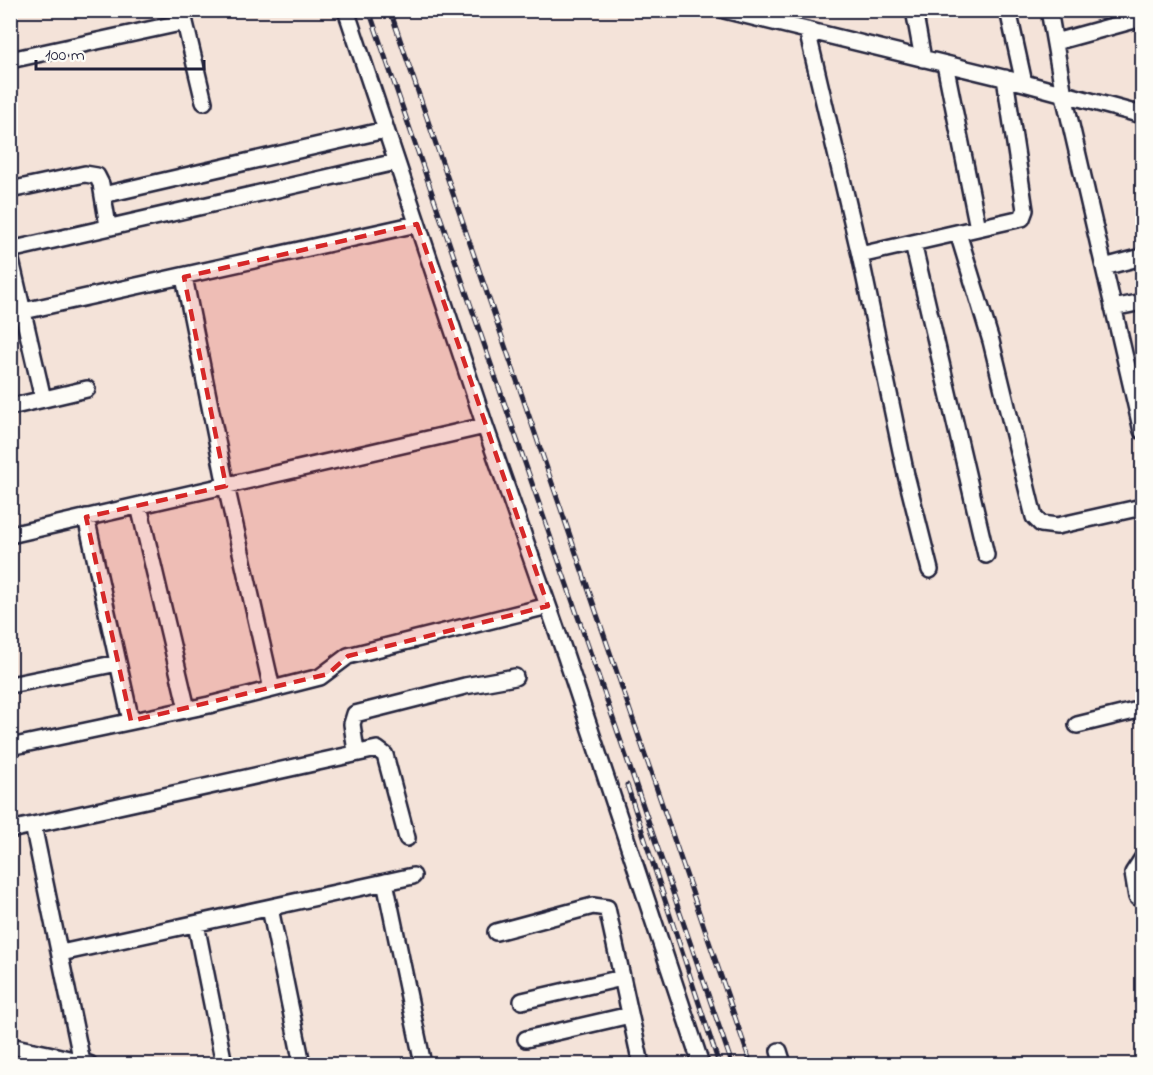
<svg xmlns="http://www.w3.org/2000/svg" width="1153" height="1075" font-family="'Indie Flower',sans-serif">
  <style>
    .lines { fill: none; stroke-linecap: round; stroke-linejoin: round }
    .minor-casing { stroke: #22223b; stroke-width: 20 }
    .minor { stroke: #fdfcf7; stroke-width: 15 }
    .rail-casing { stroke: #22223b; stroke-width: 5 }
    .rail { stroke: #fdfcf7; stroke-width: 3; stroke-dasharray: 9; stroke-linecap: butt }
    .marked { fill: #d62828; fill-opacity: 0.2; stroke: #d62828; stroke-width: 4.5; stroke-dasharray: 12 8; stroke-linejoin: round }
  </style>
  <rect width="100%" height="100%" fill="#f4e3d9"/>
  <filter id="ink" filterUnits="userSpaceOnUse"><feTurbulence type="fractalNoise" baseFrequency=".0167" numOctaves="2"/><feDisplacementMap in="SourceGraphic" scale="12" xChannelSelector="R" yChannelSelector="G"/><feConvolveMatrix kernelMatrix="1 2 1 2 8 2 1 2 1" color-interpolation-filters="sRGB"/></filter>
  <g filter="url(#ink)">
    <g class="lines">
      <defs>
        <path id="minor" d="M 182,10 L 204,102
          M 346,10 L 485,426 L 565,654 L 701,1064
          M 724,10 L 1024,83 L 1142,115
          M 914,10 L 923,59
          M 1008,10 L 1024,83
          M 1049,10 L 1064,95 L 1142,431
          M 807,30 L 860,255 L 906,475 L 930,570
          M 1055,42 L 1142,18
          M 10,60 L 185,22
          M 945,64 L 978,228
          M 10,190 L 85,174 L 97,176 L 101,184 L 108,226
          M 103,195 L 385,130
          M 958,233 L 991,341 L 1034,517 L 1041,524 L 1057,526 L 1142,507
          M 913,243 L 986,555
          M 10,250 L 396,162
          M 860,255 L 1022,218 L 1025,210 L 1005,78
          M 10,256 L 43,399
          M 1104,267 L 1142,257
          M 184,277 L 226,486 L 272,689
          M 1113,308 L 1142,302
          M 10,314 L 417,224
          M 10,407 L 87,389
          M 139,506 L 187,709
          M 86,517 L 131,721
          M 10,535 L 485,426
          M 10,685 L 118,663
          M 1077,725 L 1142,709
          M 10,747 L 209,705 L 320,677 L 348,656 L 548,606
          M 356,752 L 352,724 L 355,714 L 465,686 L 515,677
          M 33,825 L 82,1062
          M 10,830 L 377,749 L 385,755 L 407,838
          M 385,882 L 423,1064
          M 1137,897 L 1133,873 L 1142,859
          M 270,908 L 302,1064
          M 196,924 L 224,1064
          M 496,932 L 593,906 L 607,908 L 641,1064
          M 61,953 L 413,876
          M 522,1001 L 622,978
          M 526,1039 L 630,1015
          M 10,1046 L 48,1054 L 51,1064
          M 779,1051 L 783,1064
          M 48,1054 L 89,1064"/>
      </defs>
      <use href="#minor" class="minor-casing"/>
      <use href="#minor" class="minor"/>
      <defs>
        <path id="rail" d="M 369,10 L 732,1064
          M 390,10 L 751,1064
          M 627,785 L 719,1064"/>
      </defs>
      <use href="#rail" class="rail-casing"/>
      <use href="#rail" class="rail"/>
    </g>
  </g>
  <path class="marked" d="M 417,224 L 548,606 L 348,656 L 328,674 L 131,721 L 86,517 L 226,486 L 184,277 Z"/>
  <rect width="1153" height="1075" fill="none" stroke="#fdfcf7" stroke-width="36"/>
  <rect x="18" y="18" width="1117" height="1039" fill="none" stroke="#22223b" stroke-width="2" filter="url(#ink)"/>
  <path d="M36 60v9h168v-9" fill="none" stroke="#22223b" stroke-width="3"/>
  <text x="45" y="60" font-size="18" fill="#22223b" stroke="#fdfcf7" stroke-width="4.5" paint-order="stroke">100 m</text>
</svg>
